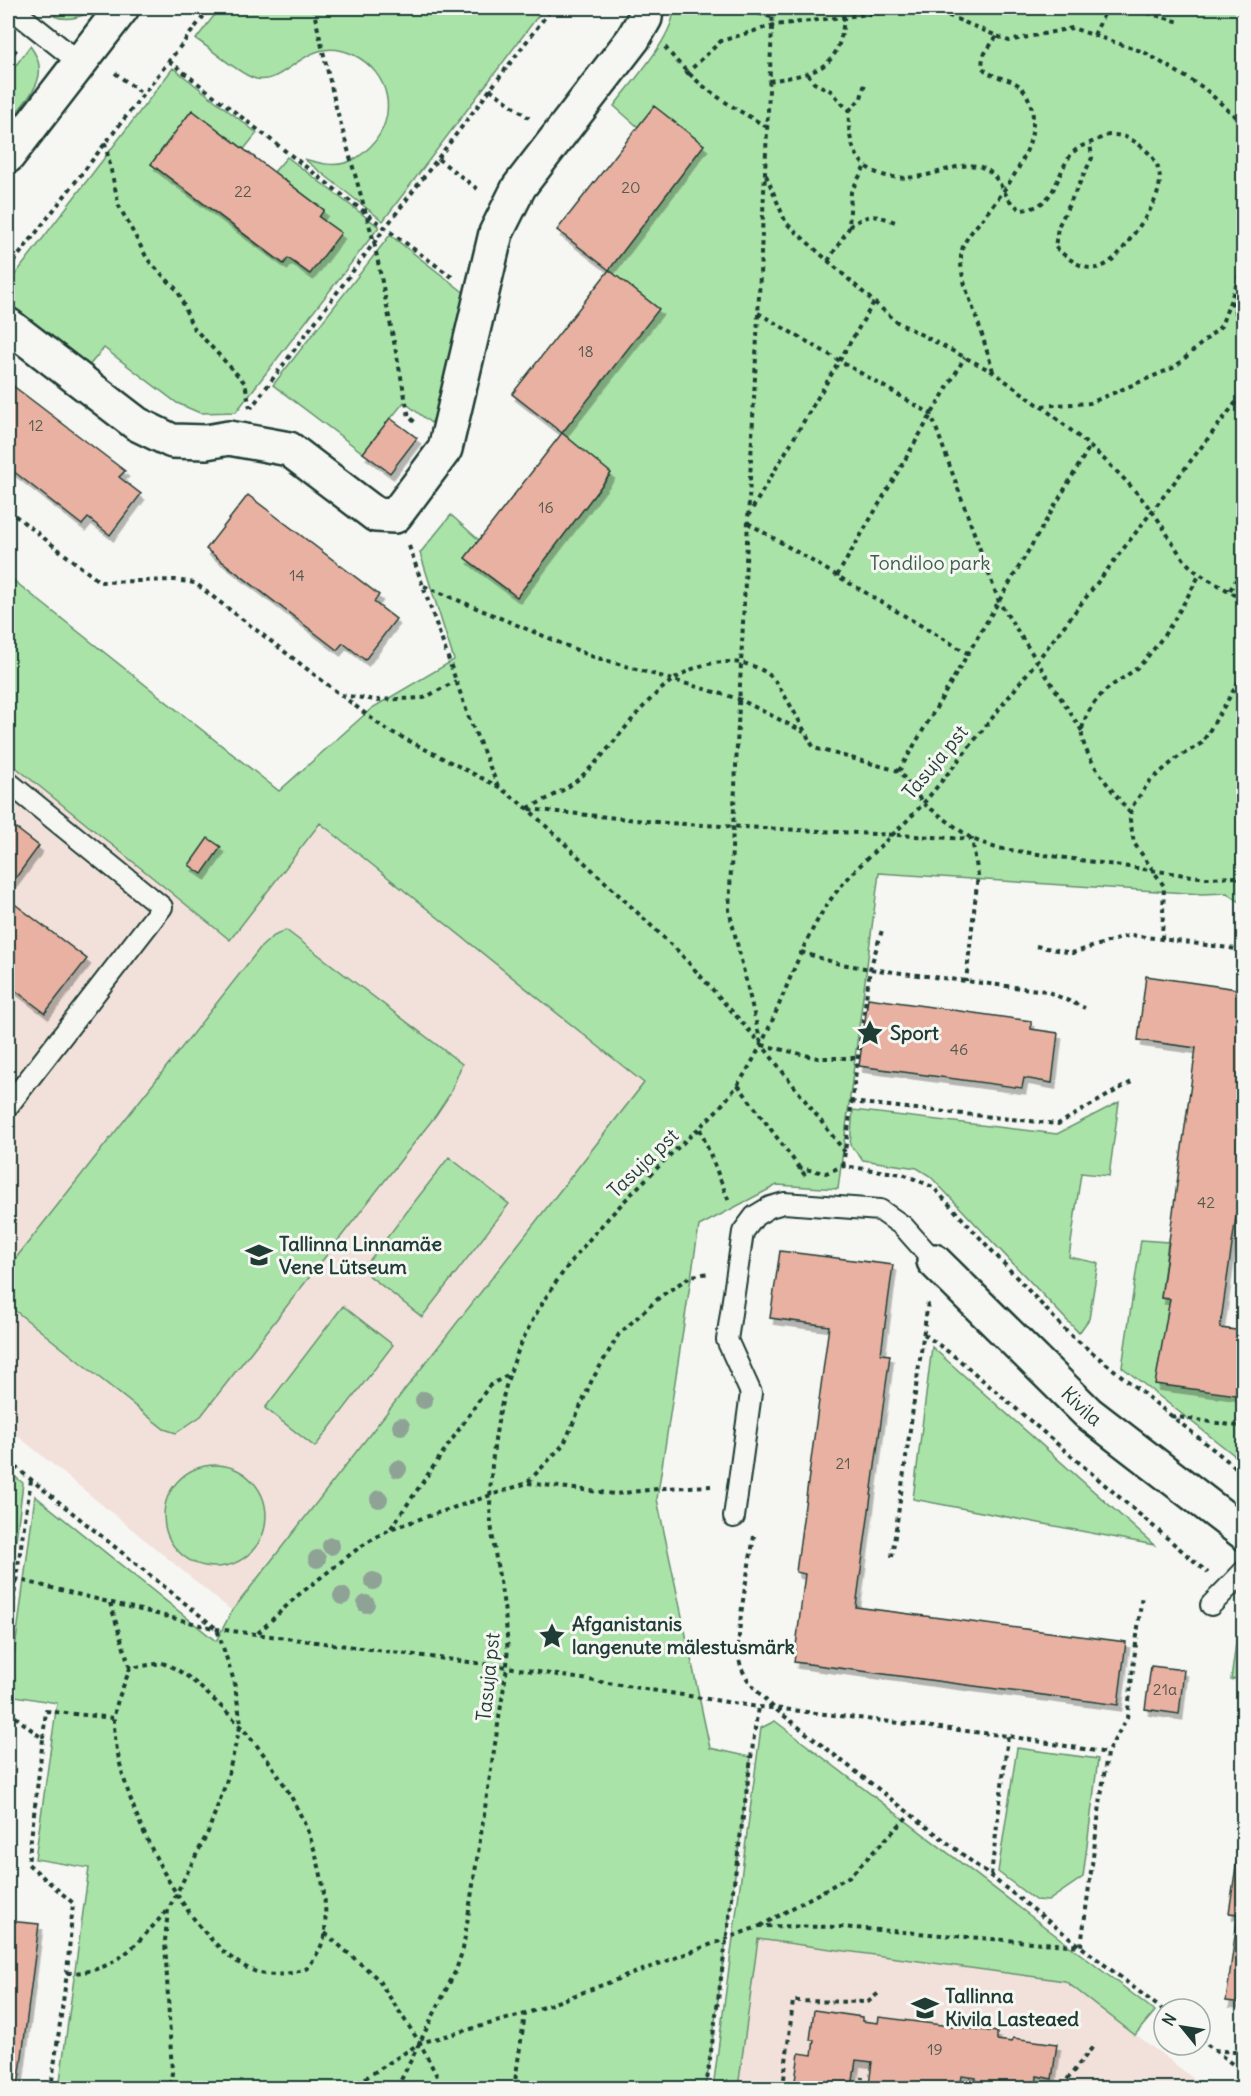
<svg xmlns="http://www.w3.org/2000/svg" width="1251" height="2096" font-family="Delius,sans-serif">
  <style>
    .built { fill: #f2e1da }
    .green { fill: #aae3a8; stroke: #64906e; stroke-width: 1.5 }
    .building { fill: #e9b1a1; stroke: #1f3d34; stroke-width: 1.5; filter: url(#shadow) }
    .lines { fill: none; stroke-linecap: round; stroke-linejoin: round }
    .lane-casing { stroke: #1f3d34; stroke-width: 24 }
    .street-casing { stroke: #1f3d34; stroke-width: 38 }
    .secondary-casing { stroke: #1f3d34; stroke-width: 38 }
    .path { stroke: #1f3d34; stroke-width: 4; stroke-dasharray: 4.5 4.5; stroke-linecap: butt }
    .lane { stroke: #f6f6f2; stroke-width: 20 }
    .street { stroke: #f6f6f2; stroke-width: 33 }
    .secondary { stroke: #f6f6f2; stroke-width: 33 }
    .tree { fill: #8fa296 }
    .labels { text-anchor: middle; stroke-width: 6; stroke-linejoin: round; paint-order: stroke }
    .number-label { font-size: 16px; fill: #525a4f }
    .park-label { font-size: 20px; fill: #3b5e4b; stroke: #f6f6f2 }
    .street-label { font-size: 20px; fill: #1f3d34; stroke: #f6f6f2 }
    .poi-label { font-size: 20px; font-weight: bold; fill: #1f3d34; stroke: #f6f6f2; text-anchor: start }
  </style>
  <defs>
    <filter id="shadow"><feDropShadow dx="3.5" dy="6" stdDeviation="0" flood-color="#0004"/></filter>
  </defs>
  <rect width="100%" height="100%" fill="#f6f6f2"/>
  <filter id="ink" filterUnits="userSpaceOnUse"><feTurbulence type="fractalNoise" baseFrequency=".0167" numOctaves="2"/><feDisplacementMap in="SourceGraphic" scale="12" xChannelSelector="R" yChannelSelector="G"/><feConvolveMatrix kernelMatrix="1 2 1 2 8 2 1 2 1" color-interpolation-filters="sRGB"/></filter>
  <g filter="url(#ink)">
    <path class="built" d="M 8,576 L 644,1083 L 232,1611 L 8,1428 Z
      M 758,1939 L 1066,1981 L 1206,2088 L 738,2088 Z"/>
    <path class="green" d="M 61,8 L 97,8 C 85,16 68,22 54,16 Z
      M 220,8 L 506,8 L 511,11 L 514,8 L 544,8 L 383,221 L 304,159 C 317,162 330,167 345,163 C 355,161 364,153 371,146 C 399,116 390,73 354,55 C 305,31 286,90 253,78 C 238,73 210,48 196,39 Z
      M 674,8 L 1243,8 L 1243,904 L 1227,893 L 1202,894 L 879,873 L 838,1189 L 777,1185 L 699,1226 L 657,1499 L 710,1748 L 751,1757 L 706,2088 L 59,2088 L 89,1868 L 35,1859 L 57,1703 L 9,1695 L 35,1496 L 216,1641 L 232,1611 L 644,1083 L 320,823 L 230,940 L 8,761 L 8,576 L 279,791 L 372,708 L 454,660 L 420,553 L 451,515 L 479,540 L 465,558 L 517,597 L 611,473 L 562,433 L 658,309 L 609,270 L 704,145 L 654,107 L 638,127 L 614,106 C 632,82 674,37 674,8 Z
      M 30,46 C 54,77 27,98 8,123 L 8,76 Z
      M 173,68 L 257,133 L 244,149 L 192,110 L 151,164 L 283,264 L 288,258 L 309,274 L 340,233 L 319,217 L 324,210 L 274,172 L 287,157 L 379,227 L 236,412 L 200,413 L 177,403 L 104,348 L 87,368 L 8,308 L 8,284 Z
      M 390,235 L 466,294 L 443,405 L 431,423 L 404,402 L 363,453 L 273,385 Z
      M 286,930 L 462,1064 L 450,1094 L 436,1115 L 201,1416 L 176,1433 L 164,1429 L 8,1305 L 8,1268 L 260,948 L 272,937 Z
      M 1119,1102 L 1109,1176 L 1081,1173 L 1069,1257 L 1098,1263 L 1089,1319 L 1079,1333 L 930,1176 L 917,1168 L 863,1160 L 850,1145 L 853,1110 L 1057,1134 Z
      M 449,1157 L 509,1204 L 422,1317 L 362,1270 Z
      M 1141,1240 L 1168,1242 L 1161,1298 L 1170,1299 L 1243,1396 L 1243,1462 L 1122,1367 Z
      M 343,1306 L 393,1345 L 315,1447 L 265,1408 Z
      M 932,1347 L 1154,1545 L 913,1499 Z
      M164 1516a51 51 0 1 1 102 0a51 51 0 1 1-102 0Z
      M 8,1471 L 23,1483 L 12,1573 L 8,1573 Z
      M 1243,1620 L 1243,1676 L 1231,1680 L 1239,1621 Z
      M 775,1721 L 1155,2011 L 1135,2035 L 1065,1981 L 758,1939 L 738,2088 L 713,2088 L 761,1728 Z
      M 1017,1748 L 1098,1759 L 1083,1877 L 1048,1901 L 1035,1900 L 998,1872 Z"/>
    <path class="building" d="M 654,106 L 704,145 L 609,270 L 557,230 Z
      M 192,110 L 324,210 L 319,217 L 341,233 L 310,274 L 288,258 L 284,264 L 151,164 Z
      M 609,270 L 659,309 L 562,433 L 512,394 Z
      M 8,382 L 125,471 L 119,477 L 141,494 L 110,535 L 88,518 L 82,525 L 8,467 Z
      M 390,418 L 417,438 L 390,473 L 363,453 Z
      M 562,433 L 611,473 L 517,597 L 465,558 Z
      M 248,495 L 379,595 L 374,602 L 396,619 L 365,660 L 343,643 L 337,650 L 206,549 Z
      M 8,822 L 39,846 L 9,887 L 8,885 Z
      M 208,838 L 221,847 L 202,874 L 189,865 Z
      M 8,899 L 87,959 L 45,1013 L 8,985 Z
      M 1146,976 L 1244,990 L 1244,1161 L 1220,1328 L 1244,1331 L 1244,1396 L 1155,1384 L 1170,1299 L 1161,1298 L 1196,1048 L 1138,1040 Z
      M 868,998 L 1031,1021 L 1031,1029 L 1058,1033 L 1052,1083 L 1024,1078 L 1022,1088 L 859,1066 Z
      M 780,1251 L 893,1265 L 881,1354 L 890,1355 L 856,1607 L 1126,1642 L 1118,1705 L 794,1662 L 805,1574 L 796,1572 L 829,1326 L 770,1318 Z
      M 1151,1666 L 1184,1670 L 1179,1714 L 1145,1709 Z
      M 8,1760 L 12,1761 L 8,1797 Z
      M 1244,1812 L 1244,2003 L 1226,2001 L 1238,1914 L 1229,1913 Z
      M 8,1921 L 39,1924 L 18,2088 L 8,2088 Z
      M 814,2010 L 862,2017 L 862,2021 L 878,2023 L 879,2017 L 997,2032 L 997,2040 L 1012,2042 L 1013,2038 L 1057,2044 L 1052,2079 L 1037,2076 L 1036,2088 L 974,2088 L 976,2078 L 962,2076 L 960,2088 L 894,2088 L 869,2085 L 872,2062 L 856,2060 L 852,2088 L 794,2088 L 799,2053 L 812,2055 L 814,2040 L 810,2040 Z"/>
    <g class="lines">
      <defs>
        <path id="lane" d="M 11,8 L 80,63
          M 8,782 L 162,907 L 8,1106
          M 734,1517 L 751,1393 L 727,1340 L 743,1232 L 755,1216 L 770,1207 L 784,1203 L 880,1210 L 903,1226 L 934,1261
          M 1211,1605 L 1244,1571"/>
        <g id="street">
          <path d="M 8,325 L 137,424 L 172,441 L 206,442 L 229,438 L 289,449 L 376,515 L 395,516 L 445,449 L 496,233 L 519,187 L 633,39 L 645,18 L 646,8"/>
          <path id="s1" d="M 934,1261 L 1088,1413 L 1244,1533"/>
        </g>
        <path id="secondary" d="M 8,156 L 122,8"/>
      </defs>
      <use href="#lane" class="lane-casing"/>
      <use href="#street" class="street-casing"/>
      <use href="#secondary" class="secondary-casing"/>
      <path class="path" d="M 313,8 L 336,107 L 374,242 L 409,417 L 416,423
        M 741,8 L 774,18
        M 1130,8 L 1180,22
        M 870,14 L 872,8
        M 1094,35 L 1107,8
        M 665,47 C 697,87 724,102 767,127
        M 8,60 L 19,46
        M 169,61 L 385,228 L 251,408
        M 115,73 L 143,94
        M 686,74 L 721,41 L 774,25 L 905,10 L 942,13 L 1009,41 L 1072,28 L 1144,52 L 1204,88 L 1240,121 L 1244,131
        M 808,74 L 814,83 L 831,91 L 849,111 C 846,163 872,184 922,176 C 940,173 959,163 977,166 C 994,169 1000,185 1008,198 C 1010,202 1017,207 1021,210 C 1063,207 1054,162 1080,147 C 1083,145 1088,144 1092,142 C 1098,140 1103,136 1109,135 C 1123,134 1132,139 1142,147 C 1179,176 1150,211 1131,238 C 1105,274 1090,279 1055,247 L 1058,227 L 1092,158 L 1090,143
        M 769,81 C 824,72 841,68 845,8
        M 490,89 L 529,118
        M 849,111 L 861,98 L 865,83
        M 105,143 L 119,206 L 148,260 L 178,291 L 192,326 L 245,383 L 250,408
        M 438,159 L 480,191
        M 766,175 L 786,223 L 874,302 L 897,322 L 993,372 L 1040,406 L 1090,403 L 1175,367 L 1221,326 L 1238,280 L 1244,242
        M 849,227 C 869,212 876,215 898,223
        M 828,261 L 849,228 L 851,192 L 864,168
        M 8,269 L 210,8
        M 452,277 L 385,228 L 552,8
        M 1231,301 L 1244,334
        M 758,313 L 931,414 L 999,602 L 1082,731
        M 993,371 C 987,352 982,333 975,314 C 969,296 960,277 961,257 C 961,242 974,229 983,218 C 1008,186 1051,134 1025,92 C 1015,76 993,81 982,67 L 983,56 L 997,36
        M 1041,406 C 1081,438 1119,469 1151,510 C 1164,526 1173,547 1187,563 C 1202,580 1226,586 1244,602
        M 8,510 L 100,582 L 175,580 L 195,583 L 384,728 L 499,787 L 528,809 L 679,952 L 762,1045 L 845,1152
        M 748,516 L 874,302
        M 748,523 L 969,654
        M 409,546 L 469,718 L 498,786
        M 837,576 L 965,357
        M 424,586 L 591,656 L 739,699 L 804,732
        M 1230,590 L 1244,567
        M 341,695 L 376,700 L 424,698 L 456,681
        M 899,771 L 1090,446
        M 528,808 C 547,799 567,790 583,775 C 628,735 660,660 730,662 C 743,662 757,666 768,674 C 780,682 805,733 814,748 L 899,771 L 923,803 L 972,839 L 996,848 L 1206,878 L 1238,877 L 1244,869
        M 529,809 L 666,823 L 972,839 L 978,875 L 966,981
        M 1130,813 C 1116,795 1079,753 1082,730 C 1084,717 1093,703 1102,694 C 1113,683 1128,676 1139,666 C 1165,639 1182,607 1200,574
        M 1238,877 L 1244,883
        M 1162,939 L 1164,886 L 1134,843 L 1130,820 L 1131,808 L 1150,781 L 1177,758 L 1202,743 L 1244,673
        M 1036,946 L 1072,953 L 1131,935 L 1244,950
        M 801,952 L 836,963 L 870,969 L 1046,991 L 1085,1008
        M 761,1043 L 729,910 L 773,8
        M 762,1045 L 818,1058 L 859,1058
        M 738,1085 L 807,1178
        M 851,1102 L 1058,1124 L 1135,1080
        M 700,1129 L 730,1204
        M 843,1166 L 870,969 L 883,927
        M 798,1168 L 826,1173 L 843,1166 L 903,1174 L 933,1187 L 1068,1333 L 1244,1474
        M 924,1334 L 958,1359 L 1208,1573
        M 1171,1416 L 1244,1427
        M 8,1461 L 217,1629 L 234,1681 L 241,1723 L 226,1783 L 208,1832 L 168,1910 L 165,1941 L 172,2073 L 169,2088
        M 31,1480 L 16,1579 L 217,1629 L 507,1667 L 758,1707 L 774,1708 L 1164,2011
        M 528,1483 L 615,1494 L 665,1488 L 711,1486
        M 391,1528 L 489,1386 L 509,1374
        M 754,1536 C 750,1563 731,1648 742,1669 C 749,1685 762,1696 774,1708 L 1008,1736 L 1107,1753
        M 892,1557 L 928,1302
        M 8,1578 L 16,1579 L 8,1650
        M 110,1603 L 130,1668
        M 258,1633 L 297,1596 L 360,1547 L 390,1529 L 527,1483 L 564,1444 L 592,1380 L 619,1334 L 661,1296 L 691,1276 L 709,1273
        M 162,1663 C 183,1670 197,1684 213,1699 C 275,1755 331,1843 325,1931 C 324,1945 315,1957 308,1968 C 291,1974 272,1978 254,1971 C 186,1944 114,1792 114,1721 C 114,1704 125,1684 130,1668 Z
        M 8,1711 L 43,1739 L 28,1864 L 73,1903 L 67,1973 L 51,2088
        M 43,1738 L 46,1711 L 114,1718
        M 991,1875 L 1008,1736
        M 760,1926 L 850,1876 L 910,1814
        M 325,1933 L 377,1978 L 420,2043 L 443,2088
        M 67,1973 C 118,1973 135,1944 168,1910
        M 1200,2039 L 1244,2073
        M 1214,2050 L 1244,2053
        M 350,2088 L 420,2043 L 525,2014 L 760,1926 L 841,1927 L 1081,1946 L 1107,1753 L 1127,1718 L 1142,1594
        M 397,2088 L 456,1970 L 463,1949 L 507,1667 C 510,1612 496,1574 491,1522 C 487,1482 497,1409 511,1370 C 540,1283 606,1219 669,1156 C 693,1133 719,1112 738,1084 C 778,1027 791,956 831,899 C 858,861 898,834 927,799 C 1036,666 1138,528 1244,392
        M 514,2088 L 525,2014
        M 706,2088 L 758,1707
        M 783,2088 L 793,2001 L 868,2002 L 881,1991
        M 861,2088 L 862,2077
        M 1065,2088 L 1066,2081 L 1095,2044"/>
      <use href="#lane" class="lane"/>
      <use href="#street" class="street"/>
      <use href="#secondary" class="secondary"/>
    </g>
    <g class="tree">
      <circle cx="424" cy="1400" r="9"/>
      <circle cx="401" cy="1426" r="9"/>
      <circle cx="398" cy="1469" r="9"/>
      <circle cx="379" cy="1499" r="9"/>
      <circle cx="331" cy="1546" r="9"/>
      <circle cx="317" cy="1559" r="9"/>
      <circle cx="373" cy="1581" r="9"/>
      <circle cx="342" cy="1596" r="9"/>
      <circle cx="366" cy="1604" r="9"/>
    </g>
  </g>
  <defs>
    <symbol id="sight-bare" viewBox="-9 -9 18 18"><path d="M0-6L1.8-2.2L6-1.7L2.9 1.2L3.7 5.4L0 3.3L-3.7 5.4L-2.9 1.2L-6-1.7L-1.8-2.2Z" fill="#1f3d34" stroke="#f6f6f2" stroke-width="2.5" paint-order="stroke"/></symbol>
    <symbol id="school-bare" viewBox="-9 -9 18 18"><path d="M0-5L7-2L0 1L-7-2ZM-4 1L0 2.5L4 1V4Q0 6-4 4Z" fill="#1f3d34" stroke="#f6f6f2" stroke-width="2.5" paint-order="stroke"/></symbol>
  </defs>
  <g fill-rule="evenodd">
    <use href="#sight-bare" x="851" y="1014" width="38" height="38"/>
    <use href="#school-bare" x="240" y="1236" width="38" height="38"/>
    <use href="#sight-bare" x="533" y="1617" width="38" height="38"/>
    <use href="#school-bare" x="906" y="1989" width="38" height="38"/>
  </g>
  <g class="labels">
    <g class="number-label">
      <text x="631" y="193">20</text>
      <text x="243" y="197">22</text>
      <text x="586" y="357">18</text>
      <text x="36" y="431">12</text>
      <text x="546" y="513">16</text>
      <text x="297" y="581">14</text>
      <text x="959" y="1055">46</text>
      <text x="1206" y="1208">42</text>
      <text x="843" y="1469">21</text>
      <text x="1165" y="1695">21a</text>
      <text x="935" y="2055">19</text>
    </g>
    <g class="park-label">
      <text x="930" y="570">Tondiloo park</text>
    </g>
    <g class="street-label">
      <text transform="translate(935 762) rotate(-50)" y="7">Tasuja pst</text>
      <text transform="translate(643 1163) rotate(-44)" y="7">Tasuja pst</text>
      <text dy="7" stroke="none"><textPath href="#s1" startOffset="207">Kivila</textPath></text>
      <text transform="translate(488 1677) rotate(-84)" y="7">Tasuja pst</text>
    </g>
    <g class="poi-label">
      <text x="890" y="1040">Sport</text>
      <text x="279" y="1251">Tallinna Linnamäe<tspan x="279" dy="23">Vene Lütseum</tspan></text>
      <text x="572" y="1631">Afganistanis<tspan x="572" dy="23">langenute mälestusmärk</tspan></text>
      <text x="945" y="2003">Tallinna<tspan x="945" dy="23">Kivila Lasteaed</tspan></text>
    </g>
  </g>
  <rect width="1251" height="2096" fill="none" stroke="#f6f6f2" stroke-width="30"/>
  <rect x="15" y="15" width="1221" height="2066" fill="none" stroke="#1f3d34" stroke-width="2" filter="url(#ink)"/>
  <g transform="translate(1182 2027) rotate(300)"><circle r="28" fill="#f6f6f2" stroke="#a0aca6" stroke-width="1.5"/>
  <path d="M0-4.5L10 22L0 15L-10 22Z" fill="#1f3d34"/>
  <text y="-9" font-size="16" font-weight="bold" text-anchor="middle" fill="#1f3d34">N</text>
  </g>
</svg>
